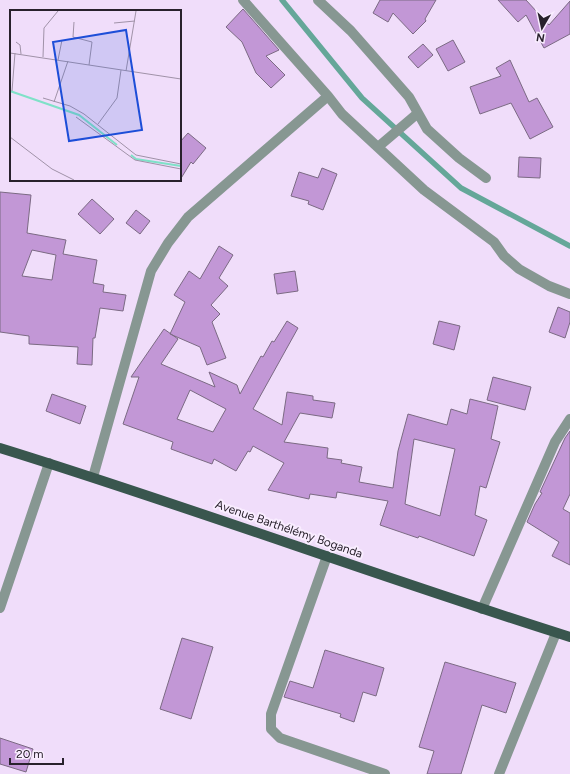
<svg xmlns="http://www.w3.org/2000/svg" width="570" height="774" font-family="Figtree,sans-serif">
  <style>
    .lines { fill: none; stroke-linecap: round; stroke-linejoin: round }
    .stream { stroke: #65a799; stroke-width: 5.5 }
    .building { fill: #c297d6; stroke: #7b6a83; fill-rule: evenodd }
    .minor { stroke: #879792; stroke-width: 10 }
    .major { stroke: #39564e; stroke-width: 10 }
    .labels { text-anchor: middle; stroke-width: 4; stroke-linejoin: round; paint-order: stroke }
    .street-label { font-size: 12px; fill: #28212c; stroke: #f9edff }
    .inset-river { fill: none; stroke: #7fe1c8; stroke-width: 2 }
    .inset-road { fill: none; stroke: #a092a8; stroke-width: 1 }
    .view { fill: #1d4ed8; fill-opacity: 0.15; stroke: #1d4ed8; stroke-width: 2 }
    .inset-edge { fill: none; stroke: #28212c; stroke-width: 2 }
  </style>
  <rect width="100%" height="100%" fill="#f0ddfa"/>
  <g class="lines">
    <path class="stream" d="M 282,0 L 362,98 L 461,188 L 570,246"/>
  </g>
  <path class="building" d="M 380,0 L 436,0 L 425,19 L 426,21 L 413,34 L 393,13 L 388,22 L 373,13 Z
    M 498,0 L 526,0 L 549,25 L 570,1 L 570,34 L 544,48 L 526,15 L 518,22 Z
    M 243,9 L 279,50 L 266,56 L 285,75 L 271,88 L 256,73 L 242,42 L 226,27 Z
    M 453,40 L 465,62 L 448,71 L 436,49 Z
    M 423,44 L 433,55 L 418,68 L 408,57 Z
    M 510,60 L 529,102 L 537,98 L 553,127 L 530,139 L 511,103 L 480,114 L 470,87 L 501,76 L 496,68 Z
    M 188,133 L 206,148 L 193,164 L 191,162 L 180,180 L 180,142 Z
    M 519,157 L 541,158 L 540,178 L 518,177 Z
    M 322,168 L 337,174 L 323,210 L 308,204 L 309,201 L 291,196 L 299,172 L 318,178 Z
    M 0,192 L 31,195 L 27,233 L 66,240 L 63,254 L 97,260 L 93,283 L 104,285 L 103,292 L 126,295 L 123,311 L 100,308 L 95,338 L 93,338 L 92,365 L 77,364 L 78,347 L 29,344 L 29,336 L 0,332 ZM 32,250 L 56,255 L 52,280 L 22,276 Z
    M 92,199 L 114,219 L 100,234 L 78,214 Z
    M 136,210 L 150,221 L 140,234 L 126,223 Z
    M 219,246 L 233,255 L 219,278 L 228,286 L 211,305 L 220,314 L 212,322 L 226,358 L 207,365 L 200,347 L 170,334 L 185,302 L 174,295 L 189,271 L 200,279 Z
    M 295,271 L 298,291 L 277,294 L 274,274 Z
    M 558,307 L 570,312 L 570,322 L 565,338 L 549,332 Z
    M 287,321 L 298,328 L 253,409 L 282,425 L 287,392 L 313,396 L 313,400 L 335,403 L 332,418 L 300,413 L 284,442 L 328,448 L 327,458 L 342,460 L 341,463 L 362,467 L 359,482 L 393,488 L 398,451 L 408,414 L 447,425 L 451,409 L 467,414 L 470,399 L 498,406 L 491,439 L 500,442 L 486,488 L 480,486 L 475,515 L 487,520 L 474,556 L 419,536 L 418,538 L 380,525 L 388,501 L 337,492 L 336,498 L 310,494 L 309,499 L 268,490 L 284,463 L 253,446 L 250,452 L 248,451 L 236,471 L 214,459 L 212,464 L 171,449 L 173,442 L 123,424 L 139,377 L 131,377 L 164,329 L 178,339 L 161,364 L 215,387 L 209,372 L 237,385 L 240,394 L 261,356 L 263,357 L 272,341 L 274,342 ZM 190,390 L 226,409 L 213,432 L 177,419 ZM 414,439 L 455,449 L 440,516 L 405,504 Z
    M 439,321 L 460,326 L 454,350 L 433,344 Z
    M 493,377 L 531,387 L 525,410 L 487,400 Z
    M 52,394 L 86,406 L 80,424 L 46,411 Z
    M 570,431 L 570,494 L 563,509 L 570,513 L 570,565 L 552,556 L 559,542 L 527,522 L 535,504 L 542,493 L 540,492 L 565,438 Z
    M 182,638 L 213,647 L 191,719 L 160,709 Z
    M 325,650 L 384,668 L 376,696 L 363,692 L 354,722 L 340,717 L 341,714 L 284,697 L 290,681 L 313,688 Z
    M 445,662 L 516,683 L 506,713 L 482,705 L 461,774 L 427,774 L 434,751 L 419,747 Z
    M 0,738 L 33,749 L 26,772 L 0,764 Z"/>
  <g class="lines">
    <path class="minor" d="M 243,0 L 328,96 L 342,114 L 424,190 L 494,242 L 504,256 L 519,269 L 549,286 L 570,294
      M 318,0 L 351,31 L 409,97 L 427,129 L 459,158 L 486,178
      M 378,147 L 418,113
      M 93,477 L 151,271 L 168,243 L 188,217 L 328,96
      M 327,556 L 271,714 L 271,729 L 280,738 L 385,774
      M 0,608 L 49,463
      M 482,609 L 555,442 L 570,419
      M 499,774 L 556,633"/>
    <path class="major" d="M 0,448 C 191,507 379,577 570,637"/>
  </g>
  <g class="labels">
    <g class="street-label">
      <text transform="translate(289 529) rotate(19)" y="4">Avenue Barthélémy Boganda</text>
    </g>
  </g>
  <g transform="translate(10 10)">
    <rect width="171" height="171" fill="#f0ddfa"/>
    <path class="inset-river" d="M 0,81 L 69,105 L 107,135M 121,145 L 126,149 L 171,156"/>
    <path class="inset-road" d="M 64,12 L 63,27 L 82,32 L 79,55M 104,13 L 125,11M 6,32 L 10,35 L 11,44M 0,43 L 171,69M 33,47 L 34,18 L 48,1M 48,50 L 52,30M 116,61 L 126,1M 2,81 L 5,43M 33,88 L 60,96 L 74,104 L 126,145 L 171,154M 44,92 L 58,51M 66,107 L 125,150 L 171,159M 88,114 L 107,88 L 111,60M 0,127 L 42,159 L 64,170"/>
    <path class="view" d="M 116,20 L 132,120 L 59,131 L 43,32 Z"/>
    <rect width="171" height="171" class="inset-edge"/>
  </g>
  <g transform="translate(542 28) rotate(189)" stroke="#f9edff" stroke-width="3" paint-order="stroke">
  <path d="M0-3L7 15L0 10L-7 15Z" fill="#28212c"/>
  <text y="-6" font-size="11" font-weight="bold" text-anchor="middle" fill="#28212c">N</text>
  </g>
  <path d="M10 758v6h53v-6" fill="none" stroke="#28212c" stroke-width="2"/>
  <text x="16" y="758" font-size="12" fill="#28212c" stroke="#f9edff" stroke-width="3" paint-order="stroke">20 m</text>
</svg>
